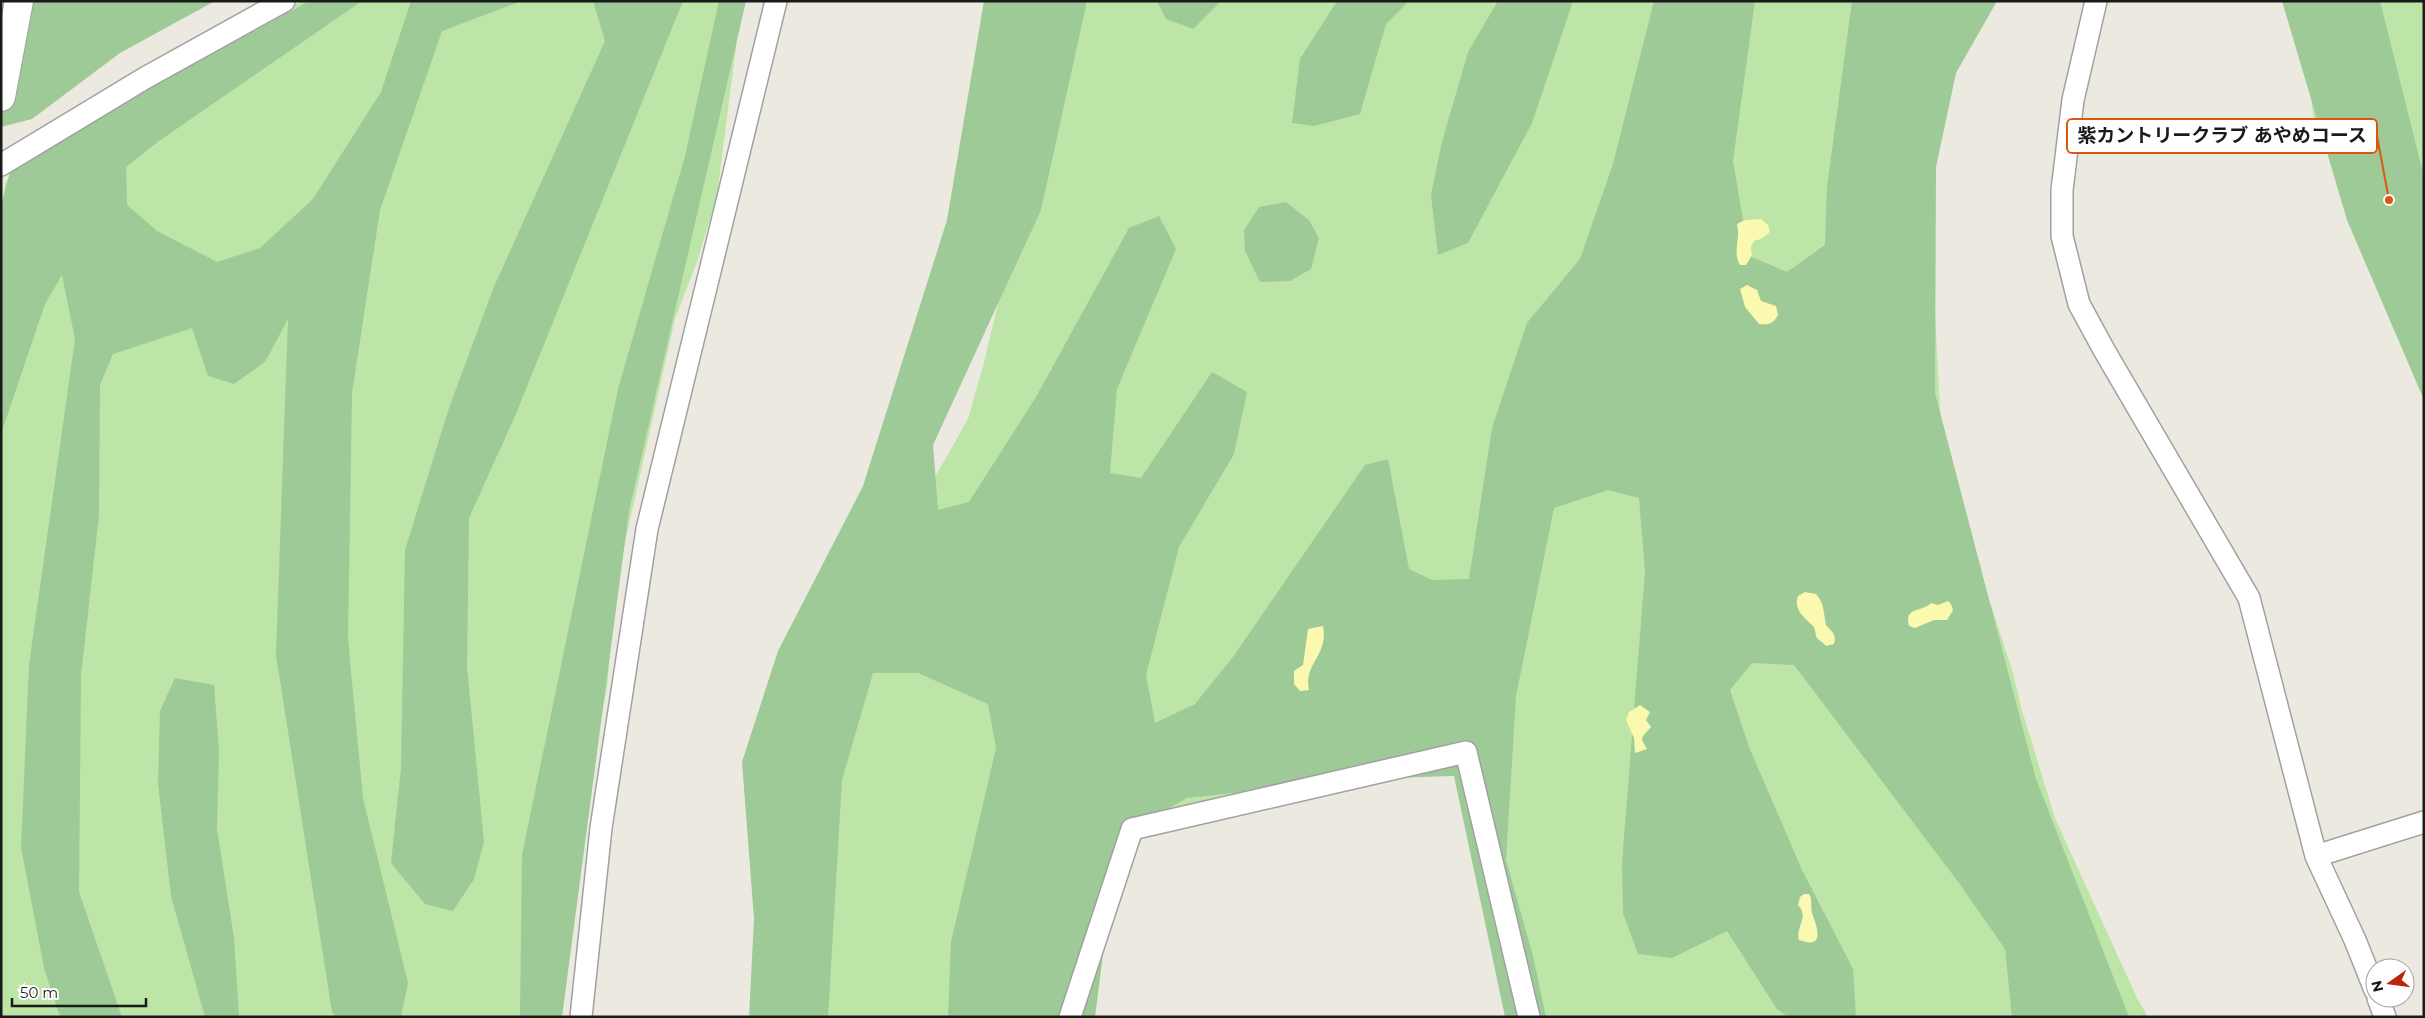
<svg xmlns="http://www.w3.org/2000/svg" width="2425" height="1018" font-family="Montserrat,'Noto Sans JP',sans-serif">
  <style>
    .grass { fill: #bce5a7 }
    .forest { fill: #9dca96 }
    .sand { fill: #fbf8af }
    .lines { fill: none; stroke-linecap: round; stroke-linejoin: round }
    .minor-casing { stroke: #a1a1a1; stroke-width: 24 }
    .tertiary-casing { stroke: #a1a1a1; stroke-width: 30 }
    .minor { stroke: #fff; stroke-width: 21 }
    .tertiary { stroke: #fff; stroke-width: 28 }
    .leader { fill: none; stroke: #de560d; stroke-width: 2 }
    .callout-dot { fill: #de560d; stroke: #fff; stroke-width: 2 }
    .callout { fill: #fff; stroke: #de560d; stroke-width: 2 }
    .callout-label { font-size: 19px; text-anchor: middle; font-weight: bold; fill: #1a1a1a }
  </style>
  <rect width="100%" height="100%" fill="#eceae0"/>
  <path class="grass" d="M 301,1 L 742,1 L 717,195 L 698,259 L 675,319 L 617,578 L 607,688 L 573,863 L 561,1017 L 1,1017 L 1,208 L 6,181 L 99,118 Z
    M 1071,1 L 1919,1 L 1944,487 L 1991,605 L 2013,673 L 2021,707 L 2055,818 L 2137,998 L 2148,1017 L 1527,1017 L 1466,746 L 1099,831 L 1056,1017 L 812,1017 L 835,741 L 894,549 L 968,419 L 983,366 Z
    M 2306,1 L 2424,1 L 2424,330 L 2314,123 L 2308,70 Z"/>
  <path class="forest" d="M 33,1 L 215,1 L 120,53 L 32,119 L 1,127 L 1,114 Z
    M 309,1 L 362,1 L 159,141 L 126,167 L 127,205 L 157,231 L 217,262 L 260,248 L 313,199 L 381,92 L 411,1 L 522,1 L 442,31 L 380,210 L 352,393 L 348,639 L 363,798 L 408,983 L 401,1017 L 336,1017 L 332,1012 L 276,655 L 288,319 L 265,362 L 234,384 L 208,376 L 192,328 L 113,354 L 100,385 L 99,515 L 81,675 L 79,892 L 122,1017 L 60,1017 L 44,968 L 21,847 L 29,665 L 75,339 L 62,275 L 45,304 L 1,434 L 1,206 L 12,164 Z
    M 593,1 L 683,1 L 515,416 L 469,518 L 467,667 L 484,842 L 474,879 L 453,911 L 425,904 L 391,863 L 401,768 L 405,550 L 449,408 L 493,289 L 605,41 Z
    M 719,1 L 746,1 L 629,511 L 562,1017 L 520,1017 L 522,855 L 618,389 L 685,156 Z
    M 984,1 L 1087,1 L 1041,210 L 933,445 L 938,510 L 969,502 L 1036,397 L 1129,228 L 1159,216 L 1176,249 L 1117,389 L 1110,473 L 1141,478 L 1212,372 L 1247,392 L 1234,454 L 1179,547 L 1146,675 L 1155,723 L 1195,704 L 1233,657 L 1365,465 L 1388,459 L 1409,569 L 1432,580 L 1469,579 L 1492,428 L 1527,323 L 1580,259 L 1613,164 L 1654,1 L 1755,1 L 1733,161 L 1749,256 L 1787,272 L 1825,245 L 1827,187 L 1852,1 L 1997,1 L 1956,73 L 1936,167 L 1935,393 L 2036,779 L 2129,1017 L 2012,1017 L 2005,949 L 1959,883 L 1794,665 L 1752,663 L 1730,690 L 1749,747 L 1802,870 L 1853,969 L 1856,1017 L 1788,1017 L 1777,1009 L 1727,931 L 1672,958 L 1638,954 L 1623,913 L 1622,863 L 1645,571 L 1639,498 L 1608,490 L 1554,508 L 1516,696 L 1506,860 L 1533,956 L 1546,1017 L 1505,1017 L 1454,776 L 1323,780 L 1271,789 L 1187,798 L 1118,837 L 1095,1017 L 948,1017 L 951,942 L 996,748 L 988,704 L 918,673 L 873,673 L 842,780 L 828,1017 L 749,1017 L 754,919 L 742,762 L 778,651 L 863,486 L 947,220 Z
    M 1157,1 L 1221,1 L 1193,29 L 1166,19 Z
    M 1337,1 L 1409,1 L 1386,24 L 1360,114 L 1314,126 L 1292,123 L 1300,59 Z
    M 1498,1 L 1573,1 L 1532,123 L 1468,243 L 1438,255 L 1431,195 L 1442,142 L 1468,52 Z
    M 2282,1 L 2380,1 L 2424,177 L 2424,400 L 2347,220 Z
    M 1286,202 L 1309,220 L 1319,238 L 1311,269 L 1290,281 L 1260,282 L 1245,251 L 1244,230 L 1259,207 Z
    M 175,678 L 214,685 L 219,750 L 217,829 L 234,938 L 239,1017 L 205,1017 L 171,896 L 158,783 L 160,711 Z"/>
  <path class="sand" d="M 1761,219 L 1768,225 L 1770,232 L 1761,239 L 1754,241 L 1751,247 L 1752,255 L 1746,265 L 1740,265 C 1732,252 1741,238 1737,224 L 1745,220 Z
    M 1747,285 L 1757,290 L 1761,301 L 1776,306 L 1778,315 C 1773,324 1769,325 1759,324 L 1745,307 L 1740,289 Z
    M 1805,592 L 1816,594 C 1825,604 1823,612 1826,625 C 1832,632 1837,634 1834,644 L 1826,646 C 1824,643 1819,640 1817,638 C 1815,634 1816,630 1813,626 C 1805,618 1793,610 1798,596 Z
    M 1948,601 L 1951,604 L 1953,610 L 1947,620 L 1934,620 L 1915,628 L 1909,626 C 1904,606 1921,613 1931,603 L 1938,605 Z
    M 1323,626 C 1329,655 1303,664 1309,690 L 1300,691 L 1294,684 L 1294,671 L 1303,665 L 1308,629 Z
    M 1640,705 L 1650,712 L 1646,720 L 1651,727 L 1643,736 L 1642,740 L 1647,749 L 1635,753 L 1634,738 L 1626,720 L 1629,712 Z
    M 1804,894 L 1809,894 C 1813,900 1810,906 1812,913 C 1817,927 1826,950 1799,940 C 1795,927 1810,917 1798,905 L 1800,897 Z"/>
  <g class="lines">
    <defs>
      <path id="minor" d="M 2096,1 L 2073,100 L 2062,190 L 2062,236 L 2079,304 L 2104,350 L 2249,598 L 2316,856 L 2355,940 L 2375,990
        M 1,165 L 145,78 L 284,1
        M 2316,856 L 2424,822
        M 2378,998 L 2385,1017
        M 581,1017 L 601,828 L 647,529 L 776,1
        M 1070,1017 L 1132,829 L 1466,752 L 1529,1017"/>
      <path id="tertiary" d="M 1,97 L 19,1"/>
    </defs>
    <use href="#minor" class="minor-casing"/>
    <use href="#tertiary" class="tertiary-casing"/>
    <use href="#minor" class="minor"/>
    <use href="#tertiary" class="tertiary"/>
  </g>
  <path class="leader" d="M2389 200L2377 136"/>
  <circle class="callout-dot" cx="2389" cy="200" r="5"/>
  <rect class="callout" x="2067" y="119" width="310" height="34" rx="5"/>
  <g class="callout-label">
    <text x="2222" y="142">紫カントリークラブ あやめコース</text>
  </g>
  <rect width="2425" height="1018" fill="none" stroke="#1a1a1a" stroke-width="5"/>
  <g transform="translate(2390 983) rotate(256)"><circle r="24" fill="#ffffff" stroke="#a3a3a3"/>
  <path d="M0-4L9 19L0 12L-9 19Z" fill="#bd2408"/>
  <text y="-8" font-size="14" font-weight="bold" text-anchor="middle" fill="#1a1a1a">N</text>
  </g>
  <path d="M12 998v8h134v-8" fill="none" stroke="#1a1a1a" stroke-width="2.5"/>
  <text x="20" y="998" font-size="15" fill="#1a1a1a" stroke="#ffffff" stroke-width="4" paint-order="stroke">50 m</text>
</svg>
